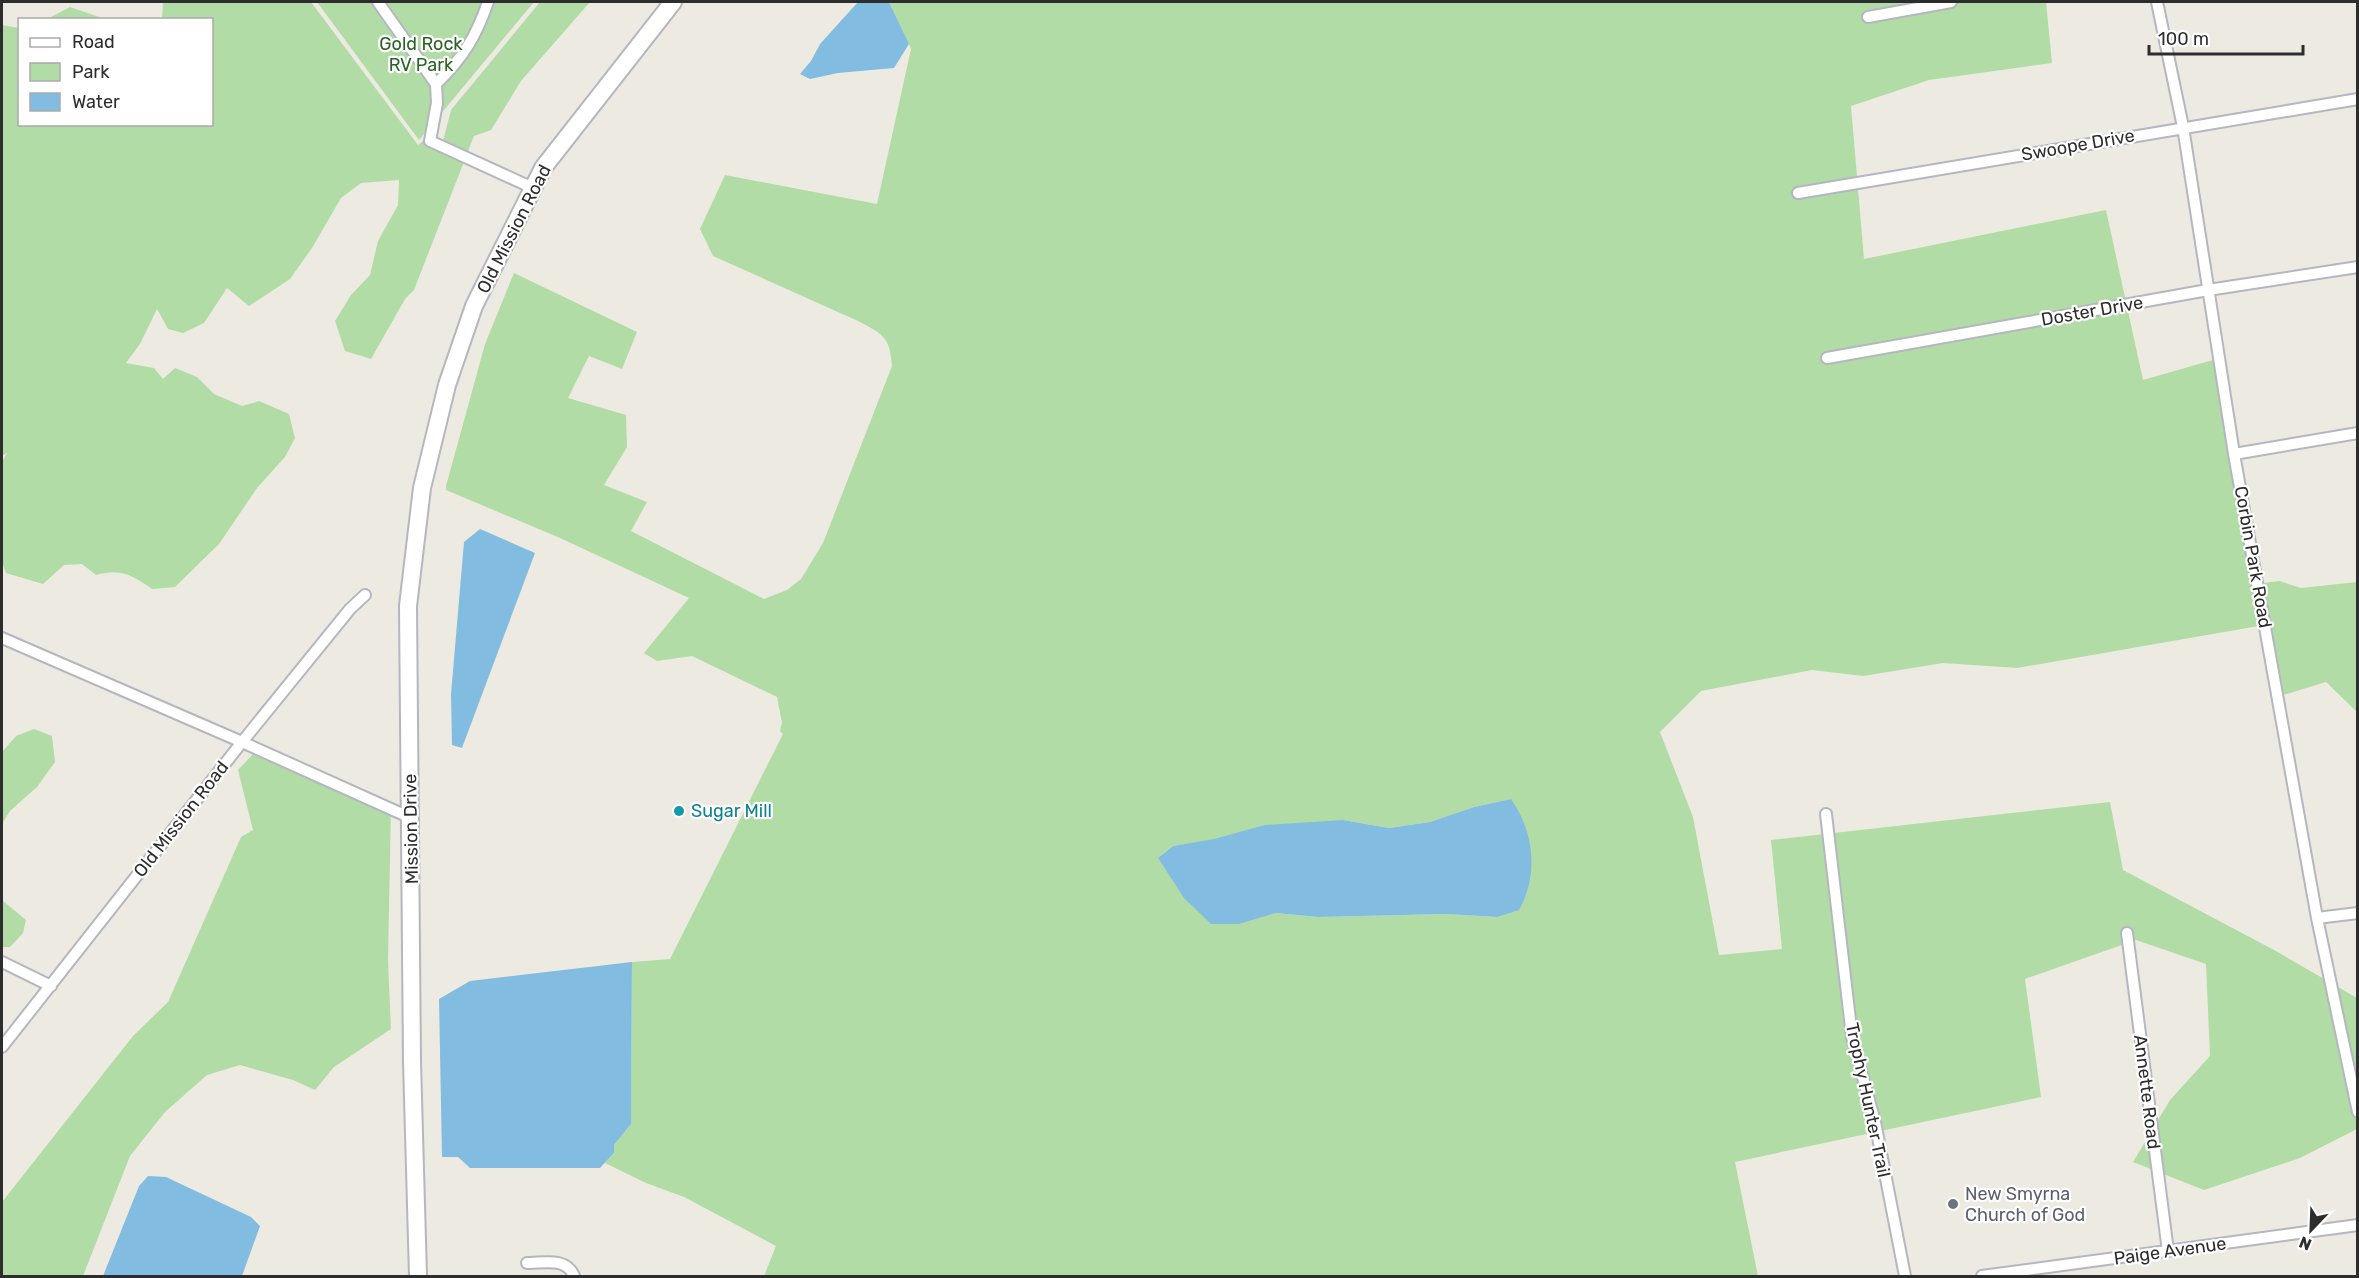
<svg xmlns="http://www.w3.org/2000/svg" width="2359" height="1278" font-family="Rubik,sans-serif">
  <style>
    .green { fill: #b2dca6; fill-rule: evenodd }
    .water { fill: #83bce1 }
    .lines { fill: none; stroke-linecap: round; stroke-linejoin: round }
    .street-casing { stroke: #b5b6bf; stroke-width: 14 }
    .secondary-casing { stroke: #b5b6bf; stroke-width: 20 }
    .street { stroke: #fff; stroke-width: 10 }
    .secondary { stroke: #fff; stroke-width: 16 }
    .culture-dot { fill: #0f9aa8; stroke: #fff; stroke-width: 2 }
    .worship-dot { fill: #6b7280; stroke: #fff; stroke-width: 2 }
    .labels { text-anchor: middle; stroke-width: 4.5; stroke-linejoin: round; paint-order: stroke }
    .park-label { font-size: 18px; fill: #2a6325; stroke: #fff }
    .street-label { font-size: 18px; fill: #2d2d2d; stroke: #fff }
    .culture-label { font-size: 18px; fill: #0d838f; stroke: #fff; text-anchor: start }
    .worship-label { font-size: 18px; fill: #5b616d; stroke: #fff; text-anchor: start }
  </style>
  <rect width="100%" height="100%" fill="#edeae2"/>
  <path class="green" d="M 163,2 L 311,2 L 418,145 L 427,138 L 443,141 L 451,110 L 540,2 L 590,2 L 521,81 L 491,130 L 474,136 L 414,290 L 405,299 L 371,359 L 345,351 L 335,321 L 351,295 L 370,275 L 378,241 L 398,205 L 399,180 L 361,183 L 341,198 L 312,248 L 290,279 L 249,306 L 227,288 L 204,323 L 183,333 L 168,329 L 157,309 L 140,344 L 126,363 L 154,368 L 163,379 L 175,368 L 197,377 L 214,394 L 242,406 L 259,401 L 289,414 L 295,438 L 285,457 L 257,488 L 219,544 L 175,587 L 152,589 C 132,575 121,568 96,575 L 82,564 L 64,565 L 43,584 L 6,573 L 2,562 L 2,462 L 7,453 L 2,456 L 2,25 L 19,28 L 20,124 L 212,124 L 212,20 L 162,19 Z
    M 317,2 L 534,2 L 419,140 Z
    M 889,2 L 2046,2 L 2052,63 L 1929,80 L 1851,106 L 1864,259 L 2106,210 L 2143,380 L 2220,358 L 2263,583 L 2279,581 L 2301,588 L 2357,582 L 2357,712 L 2326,682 L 2280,696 L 2270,624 L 2017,668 L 1943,663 L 1863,676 L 1812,670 L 1701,691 L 1660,732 L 1693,817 L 1719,955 L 1782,949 L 1771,840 L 2110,802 L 2123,870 L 2274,950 L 2357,998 L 2357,1129 L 2300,1158 L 2204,1190 L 2133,1162 L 2170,1100 L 2210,1056 L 2206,964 L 2136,940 L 2025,979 L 2041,1097 L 1735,1162 L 1758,1276 L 764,1276 L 776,1246 L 684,1197 L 646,1183 L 605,1163 L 614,1153 L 614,1145 L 631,1124 L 632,962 L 670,959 L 783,734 L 780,731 L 782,723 L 777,697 L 692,656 L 657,661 L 644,653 L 689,598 L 560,538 L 446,490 L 446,486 L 485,344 L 514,273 L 637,332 L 622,369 L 589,356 L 568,398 L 626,415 L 627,447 L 604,485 L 647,502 L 631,531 L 764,599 L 787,590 L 801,579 L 823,543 L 892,366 C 890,337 883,334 858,321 L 713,256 L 700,229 L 725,175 L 877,204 L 911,49 ZM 1511,799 L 1497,917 L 1446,914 L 1318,917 L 1275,913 L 1169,872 L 1158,858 L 1173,846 L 1343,820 L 1389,828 L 1430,822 L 1474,807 Z
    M 70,7 L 105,19 L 47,19 Z
    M 34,729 L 52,736 L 55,762 L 37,787 L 10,811 L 2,824 L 2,752 L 16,736 Z
    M 254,753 L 391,807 L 388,960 L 391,1029 L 334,1067 L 315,1090 L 293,1080 L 240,1065 L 207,1075 L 165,1112 L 130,1156 L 83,1276 L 2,1276 L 2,1202 L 133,1036 L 168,1002 L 241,837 L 253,830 L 238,770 Z
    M 2,900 L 26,920 L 23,933 L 10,947 L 2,947 Z"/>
  <path class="water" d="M 858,2 L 889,2 L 909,44 L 894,68 L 838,73 L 810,79 L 800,74 L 811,61 L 820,44 Z
    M 480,529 L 535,553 L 462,748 L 452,745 L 451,694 L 464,542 Z
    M 1511,799 C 1534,831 1539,875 1519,910 L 1497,917 L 1446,914 L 1318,917 L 1275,913 L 1239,924 L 1211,924 L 1184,898 L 1158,858 L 1173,846 L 1214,839 L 1265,825 L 1343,820 L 1389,828 L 1430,822 L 1474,807 Z
    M 632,962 L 631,1124 L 614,1145 L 614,1153 L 600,1168 L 470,1168 L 458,1157 L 442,1157 L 439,999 L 470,981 Z
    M 148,1176 L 166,1177 L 251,1217 L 260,1226 L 242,1276 L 103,1276 L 139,1186 Z"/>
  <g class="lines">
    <defs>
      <path id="street" d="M 378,2 L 436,84 L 437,103 L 430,141 L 533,188
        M 2157,2 L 2183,127 L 2234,454 L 2317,918 L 2358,1112
        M 1868,17 L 1951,2
        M 436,84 C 463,58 476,37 488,2
        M 1798,193 L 2358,99
        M 1827,358 L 2208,290 L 2358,267
        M 2234,454 L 2358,433
        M 2,638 L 242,742 L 411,818
        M 1826,814 L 1852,1037 L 1875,1122 L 1905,1276
        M 2317,918 L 2358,913
        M 2127,933 L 2168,1251
        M 2,962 L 51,986
        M 2,1047 L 242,742 L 350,609 L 365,595
        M 527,1263 C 545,1263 566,1257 574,1276
        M 1982,1276 L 2358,1225"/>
      <path id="secondary" d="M 418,1276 L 412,1062 L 408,606 L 422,488 L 447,385 L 474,306 L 543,168 L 673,2"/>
    </defs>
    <use href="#street" class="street-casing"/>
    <use href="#secondary" class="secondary-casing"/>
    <use href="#street" class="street"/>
    <use href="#secondary" class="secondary"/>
  </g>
  <circle class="culture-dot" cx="679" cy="811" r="6"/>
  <circle class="worship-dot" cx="1953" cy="1204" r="6"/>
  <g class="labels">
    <g class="park-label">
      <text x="421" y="50">Gold Rock<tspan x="421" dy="21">RV Park</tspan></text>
    </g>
    <g class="street-label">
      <text transform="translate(2078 145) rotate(-10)" y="6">Swoope Drive</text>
      <text transform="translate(514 229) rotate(-63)" y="6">Old Mission Road</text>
      <text transform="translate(2092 311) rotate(-10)" y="6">Doster Drive</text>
      <text transform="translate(2253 557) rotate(80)" y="6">Corbin Park Road</text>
      <text transform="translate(181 819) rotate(-52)" y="6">Old Mission Road</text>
      <text transform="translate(411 829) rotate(-91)" y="6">Mission Drive</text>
      <text transform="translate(2147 1092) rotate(83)" y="6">Annette Road</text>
      <text transform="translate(1868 1100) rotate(78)" y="6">Trophy Hunter Trail</text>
      <text transform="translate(2170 1251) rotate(-8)" y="6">Paige Avenue</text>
    </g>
    <g class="culture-label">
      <text x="691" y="817">Sugar Mill</text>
    </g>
    <g class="worship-label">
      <text x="1965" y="1200">New Smyrna<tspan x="1965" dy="21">Church of God</tspan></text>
    </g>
  </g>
  <rect width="2359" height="1278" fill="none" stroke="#2d2d2d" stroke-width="6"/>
  <rect x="18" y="18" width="195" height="108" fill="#ffffff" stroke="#ababab" stroke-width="1.5"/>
  <rect x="30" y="38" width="30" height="9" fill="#ffffff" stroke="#ababab" stroke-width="1.5"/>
  <text x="72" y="48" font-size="18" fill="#2d2d2d">Road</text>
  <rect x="30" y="63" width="30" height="18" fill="#b2dca6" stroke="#ababab" stroke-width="1.5"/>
  <text x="72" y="78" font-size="18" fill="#2d2d2d">Park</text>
  <rect x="30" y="93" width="30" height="18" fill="#83bce1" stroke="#ababab" stroke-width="1.5"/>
  <text x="72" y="108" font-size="18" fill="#2d2d2d">Water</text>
  <g transform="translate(2311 1230) rotate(203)" stroke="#ffffff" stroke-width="4.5" paint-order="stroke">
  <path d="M0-4.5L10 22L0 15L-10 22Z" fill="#2d2d2d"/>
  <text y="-9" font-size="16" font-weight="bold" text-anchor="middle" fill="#2d2d2d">N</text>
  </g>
  <path d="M2149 45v9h154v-9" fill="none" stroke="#2d2d2d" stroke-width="3"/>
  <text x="2158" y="45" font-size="18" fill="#2d2d2d" stroke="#ffffff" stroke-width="4.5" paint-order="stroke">100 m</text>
</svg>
